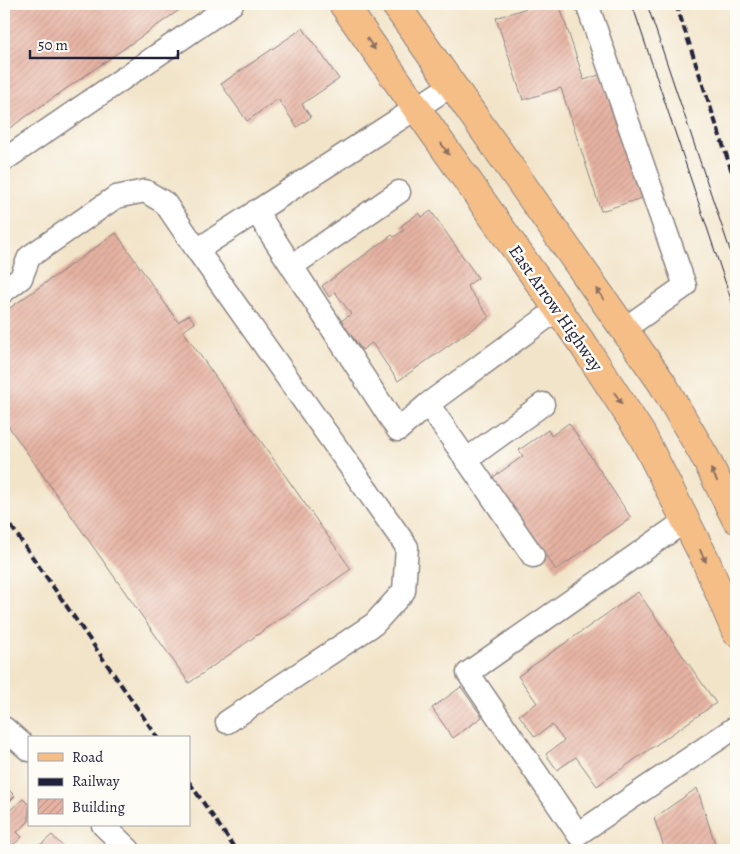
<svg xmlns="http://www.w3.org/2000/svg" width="740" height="854" font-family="Alegreya,serif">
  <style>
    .building { fill: url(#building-hatch) }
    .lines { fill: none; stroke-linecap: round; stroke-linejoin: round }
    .minor-casing { stroke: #8a8382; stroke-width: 25 }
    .major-casing { stroke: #8a8382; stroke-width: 30 }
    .minor { stroke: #fff; stroke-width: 22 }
    .major { stroke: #f6be87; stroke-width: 28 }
    .tram { stroke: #22223b; stroke-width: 1 }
    .rail { stroke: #22223b; stroke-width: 4; stroke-dasharray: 8 4; stroke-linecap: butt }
    .oneway { fill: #8c7061 }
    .labels { text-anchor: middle; stroke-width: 5; stroke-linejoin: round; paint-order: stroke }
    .street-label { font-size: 18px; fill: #22223b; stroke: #fdfcf7 }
  </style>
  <defs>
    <pattern id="building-hatch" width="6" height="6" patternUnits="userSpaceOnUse" patternTransform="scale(1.25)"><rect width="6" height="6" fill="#e6b2a2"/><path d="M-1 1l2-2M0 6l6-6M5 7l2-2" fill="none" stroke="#c5998c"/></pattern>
  </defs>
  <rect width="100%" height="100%" fill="#fdfcf7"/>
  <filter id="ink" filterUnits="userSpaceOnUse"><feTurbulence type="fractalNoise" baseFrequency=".02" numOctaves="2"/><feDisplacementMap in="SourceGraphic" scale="10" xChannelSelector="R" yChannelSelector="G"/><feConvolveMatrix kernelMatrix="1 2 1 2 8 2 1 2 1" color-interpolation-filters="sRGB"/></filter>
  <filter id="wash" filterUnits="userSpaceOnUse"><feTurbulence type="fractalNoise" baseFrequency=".0096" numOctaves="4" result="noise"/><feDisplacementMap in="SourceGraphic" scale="20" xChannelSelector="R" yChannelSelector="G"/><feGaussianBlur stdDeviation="1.12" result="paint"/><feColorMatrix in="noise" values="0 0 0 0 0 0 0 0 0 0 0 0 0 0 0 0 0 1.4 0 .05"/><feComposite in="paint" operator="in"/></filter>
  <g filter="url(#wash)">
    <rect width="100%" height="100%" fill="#f2e4c9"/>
    <g id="blocks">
      <path class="building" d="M 4,4 L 188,4 L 4,132 Z
        M 539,4 L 559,4 L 584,80 L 602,74 L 642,198 L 601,211 L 561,88 L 523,100 L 496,18 Z
        M 303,28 L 339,79 L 302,104 L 311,117 L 297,127 L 278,99 L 247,121 L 221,84 Z
        M 431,211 L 478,278 L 467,286 L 489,317 L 398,381 L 372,343 L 362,350 L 341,321 L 351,314 L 335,292 L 329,297 L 322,286 L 392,235 L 394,237 L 404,230 L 401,226 L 419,213 L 422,217 Z
        M 116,233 L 178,322 L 189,315 L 195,323 L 183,331 L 351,569 L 189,683 L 4,420 L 4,312 Z
        M 569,423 L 631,518 L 556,570 L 492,478 L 523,456 L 519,450 L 548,430 L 551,436 Z
        M 638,592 L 716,703 L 597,786 L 576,757 L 557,770 L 546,754 L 564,741 L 552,725 L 535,737 L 519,715 L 537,703 L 518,676 Z
        M 461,687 L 482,717 L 453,738 L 432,708 Z
        M 4,785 L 15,796 L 4,807 Z
        M 697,788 L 717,850 L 665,850 L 654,818 Z
        M 23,799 L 29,805 L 29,821 L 17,832 L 22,837 L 8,850 L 4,850 L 4,815 Z
        M 52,835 L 66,850 L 34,850 L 45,841 Z"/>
    </g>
  </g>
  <g filter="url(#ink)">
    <use href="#blocks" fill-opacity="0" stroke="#8a8382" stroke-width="1"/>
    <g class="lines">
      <defs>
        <path id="minor" d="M 587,4 L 685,286 L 624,329
          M 4,160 L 232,4
          M 256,211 L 398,430 L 428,404
          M 292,266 L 399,192
          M 4,291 L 21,278 L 29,257 L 116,197 L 145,191 L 165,203 L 197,250
          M 466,460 L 543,404
          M 685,521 L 468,673 L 578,834 L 736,727
          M 533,556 L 428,404 L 558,309
          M 227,722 L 374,624 L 404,591 L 407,547 L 197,250 L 452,85
          M 4,728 L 29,750
          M 103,825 L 129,850"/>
        <path id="major" d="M 343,4 L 586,349 L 642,435 L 705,559 L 736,632
          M 395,4 L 662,383 L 705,457 L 736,519"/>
      </defs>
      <use href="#minor" class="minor-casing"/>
      <use href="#major" class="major-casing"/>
      <use href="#minor" class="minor"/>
      <use href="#major" class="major"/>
      <path class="tram" d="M 632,4 L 736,314
        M 647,4 L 736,268"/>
      <path class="rail" d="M 676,4 L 736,184
        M 4,516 L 158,738
        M 189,782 L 236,850"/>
    </g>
    <defs><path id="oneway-solid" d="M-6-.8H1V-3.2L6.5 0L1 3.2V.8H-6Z" transform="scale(1.25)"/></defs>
    <g class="oneway">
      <use href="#oneway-solid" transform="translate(371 44) rotate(55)"/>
      <use href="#oneway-solid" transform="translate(445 149) rotate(55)"/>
      <use href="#oneway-solid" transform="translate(600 294) rotate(-125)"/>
      <use href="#oneway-solid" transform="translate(618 398) rotate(57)"/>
      <use href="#oneway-solid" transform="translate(714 475) rotate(-117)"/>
      <use href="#oneway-solid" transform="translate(703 556) rotate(64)"/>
    </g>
  </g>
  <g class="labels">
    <g class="street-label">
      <text transform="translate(556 308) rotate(55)" y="6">East Arrow Highway</text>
    </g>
  </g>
  <rect width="740" height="854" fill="none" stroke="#fdfcf7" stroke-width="20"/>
  <rect x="28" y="736" width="162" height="90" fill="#fdfcf7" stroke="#a5a5ac"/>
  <rect x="38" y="753" width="25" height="8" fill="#f6be87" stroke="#a5a5ac"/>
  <text x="72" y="762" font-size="15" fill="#22223b">Road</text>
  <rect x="38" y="778" width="25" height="8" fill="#22223b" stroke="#a5a5ac"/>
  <text x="72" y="786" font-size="15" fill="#22223b">Railway</text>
  <rect x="38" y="799" width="25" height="15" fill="url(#building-hatch)" stroke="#a5a5ac"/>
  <text x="72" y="812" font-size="15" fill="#22223b">Building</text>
  <path d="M30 50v8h148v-8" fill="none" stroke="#22223b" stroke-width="2.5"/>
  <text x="38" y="50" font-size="15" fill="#22223b" stroke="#fdfcf7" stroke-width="4" paint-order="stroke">50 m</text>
</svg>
